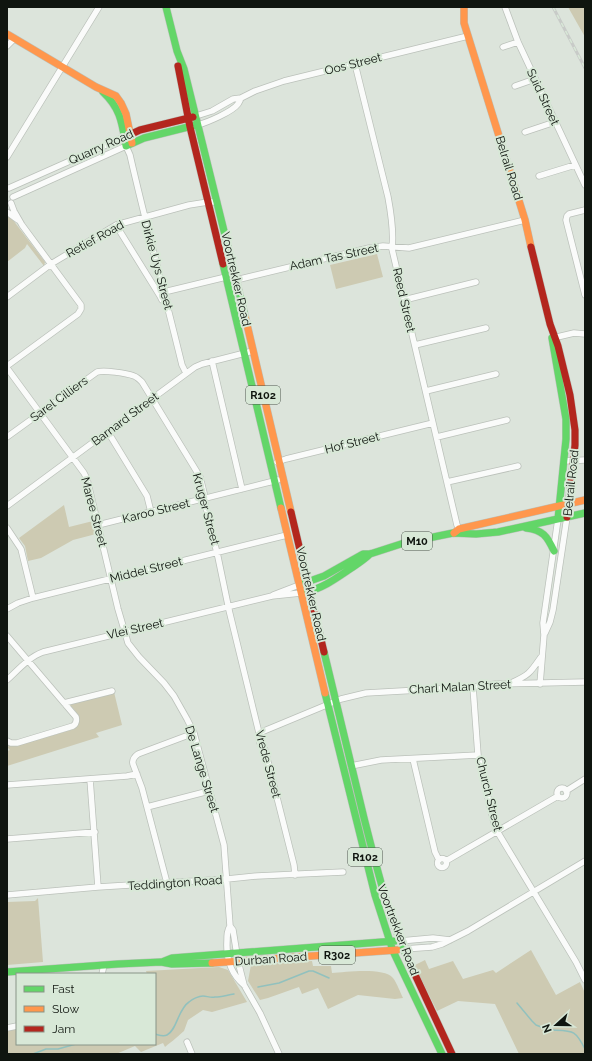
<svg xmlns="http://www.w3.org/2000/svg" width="592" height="1061" font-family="Raleway,sans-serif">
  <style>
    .green { fill: #cdcab2 }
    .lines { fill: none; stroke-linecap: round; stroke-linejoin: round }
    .stream { stroke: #91c1be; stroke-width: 1.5 }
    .street-casing { stroke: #bbc1ba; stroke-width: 7 }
    .fast-casing { stroke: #bbc1ba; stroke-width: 8 }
    .slow-casing { stroke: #bbc1ba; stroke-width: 8 }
    .jam-casing { stroke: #bbc1ba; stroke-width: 8 }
    .street { stroke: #fafbfa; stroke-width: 5.5 }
    .fast { stroke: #63d668; stroke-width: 7 }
    .slow { stroke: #ff974d; stroke-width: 7 }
    .jam { stroke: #b3261e; stroke-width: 7 }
    .rail-casing { stroke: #c8cbc8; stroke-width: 3 }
    .rail { stroke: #d8e8d7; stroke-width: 1.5; stroke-dasharray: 4.5; stroke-linecap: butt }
    .labels { text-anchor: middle; stroke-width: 4; stroke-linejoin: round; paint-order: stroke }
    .shield { fill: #d8e8d7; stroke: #4b544b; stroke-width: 1 }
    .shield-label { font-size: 11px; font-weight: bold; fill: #0f150f }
    .street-label { font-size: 12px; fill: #0f150f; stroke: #d8e8d7 }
  </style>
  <rect width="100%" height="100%" fill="#dce4db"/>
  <path class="green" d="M 568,7 L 585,7 L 585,37 Z
    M 7,216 L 13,220 L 45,262 L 44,266 L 27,244 L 25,248 L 7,262 Z
    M 377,254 L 383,277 L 336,289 L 330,265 Z
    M 64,505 L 69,527 L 93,521 L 96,534 L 73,540 L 41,558 L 28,561 L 25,546 L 19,538 Z
    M 114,692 L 122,725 L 96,733 L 99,737 L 7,766 L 7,751 L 10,750 L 7,747 L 9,746 L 16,746 L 74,729 C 85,719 76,712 69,704 Z
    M 38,898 L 43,962 L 7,965 L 7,902 L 35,901 Z
    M 531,950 L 556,995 L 580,982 L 585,993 L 585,1054 L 519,1054 L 495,1004 L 458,1001 L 437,1011 L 423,983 L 415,965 L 425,960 L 429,969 L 453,961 L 463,979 L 493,970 L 496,973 Z
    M 312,961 L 313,966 L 331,966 L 332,973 C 346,972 384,967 393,978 C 397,983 400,992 403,998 L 395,999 L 358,995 L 328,1009 L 318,988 L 302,994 L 299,987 L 268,998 L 260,1000 L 248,981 L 251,965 Z
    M 219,967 L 228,970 L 247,1002 L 212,1012 L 203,1010 L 188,1020 L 184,1031 C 181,1033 179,1036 176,1038 C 172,1042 169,1043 165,1047 L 163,1043 L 141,1052 L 135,1046 L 116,1054 L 7,1054 L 7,1031 L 17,1029 L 17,1044 L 155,1044 L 155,974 L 147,974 L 146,971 Z"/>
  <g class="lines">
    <path class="stream" d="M 258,987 L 279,983 L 309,971 L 313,971 L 329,978
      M 517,1003 L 532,1021 L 536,1025 L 549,1030
      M 551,1030 C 573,1031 575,1029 585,1049
      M 155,1034 C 159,1035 163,1037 167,1035 C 177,1030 178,1009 189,1002 C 192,999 199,996 203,996 C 207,996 210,998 215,997 C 221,997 227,995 234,994
      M 33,1054 L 46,1049 L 58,1049 L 76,1044"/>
    <defs>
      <path id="street" d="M 505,7 L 518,42 L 585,185
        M 7,46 L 14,39
        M 503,47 L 518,42
        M 355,64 L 388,197 C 391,213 394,232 392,249 L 457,525 L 460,531
        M 515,86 L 535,79
        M 196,116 L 212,111 L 233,99 L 241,98 L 255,91 L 284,81 L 468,36
        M 198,125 C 208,122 232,112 238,104 C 238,104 241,99 241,98
        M 525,132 L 555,122
        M 7,157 L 99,7
        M 539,176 L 575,165
        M 9,188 L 124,137
        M 13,197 L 126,146 L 130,155 C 146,225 165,295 182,365 L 186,373
        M 585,210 L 569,214 L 567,216 L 566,220 L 585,295
        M 7,212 L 18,220
        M 116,225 L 160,296 L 162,300 L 167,301
        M 236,280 L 369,248 L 383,246 L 409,248 L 525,220
        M 164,292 L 226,277
        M 7,297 L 51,264 L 116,225 L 189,205 L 208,202 L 217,202
        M 404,300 L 476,282
        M 553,338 L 574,333 L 585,334
        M 415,345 L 486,328
        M 212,361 L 242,489
        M 7,366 L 78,314 L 81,309 L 81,305 L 22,225 L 14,211 L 11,203
        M 7,368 L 84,473 L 87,479 L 118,609 L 128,643 L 139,657 L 164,683 L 174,696 L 187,719 L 194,733 L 224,845 L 230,926 L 233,930 L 238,961 L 244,985
        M 426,391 L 496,374
        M 108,432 L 147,496 L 151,512
        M 7,437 L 97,372 C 104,370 126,373 134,376 C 137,377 139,379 142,382 L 194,467 L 200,477 L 204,493 L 205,504 L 218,557 L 229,610 L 259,733 L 260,743 L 265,750 L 294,865 L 295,875
        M 437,437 L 507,420
        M 564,461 L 585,460
        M 277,462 L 286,459 L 433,423
        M 447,482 L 518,466
        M 7,506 L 195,367 L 202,364 L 253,351
        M 98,525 L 278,480
        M 7,528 L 21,549 L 33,598
        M 273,595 L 299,585
        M 7,609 L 18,603 L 33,598 L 287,535
        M 545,633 L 550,622 L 553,610 L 567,517
        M 7,636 L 76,717 C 77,721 76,724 73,726 L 17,743 L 11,743 L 7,741
        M 7,680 C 18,670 29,657 43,652 L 272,596 L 301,593
        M 511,683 C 529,675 530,673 541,657
        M 540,684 L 544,635 L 543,623 L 558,519
        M 473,687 L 478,755 L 494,823 L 497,831 L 576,962 L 585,980
        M 64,703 L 112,691
        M 259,733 L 341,699 L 366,693 L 473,687 L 496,684 L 585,682
        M 413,759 L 435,852 L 439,860
        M 351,766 L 381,760 L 478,755
        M 90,779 L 98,887
        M 7,785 L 127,776 L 137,774
        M557 793a5 5 0 1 1 10 0a5 5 0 1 1-10 0Z
        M 566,791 L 585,779
        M 147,807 L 209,791
        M 7,839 L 95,832
        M437.5 863a4.5 4.5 0 1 1 9 0a4.5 4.5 0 1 1-9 0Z
        M 446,861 L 558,796
        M 167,883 L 142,788 L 133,764 C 132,760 134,757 138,754 L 194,733
        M 7,895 L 98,887 L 227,879 L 257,876 L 343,872
        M 230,926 C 227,931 227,935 227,941 C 226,958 231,974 244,985 L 260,1013 L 279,1054
        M 400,941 L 433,938 L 450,940
        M 404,949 L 432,947 L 442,944 L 468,931 L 585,861
        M 102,974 L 104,965
        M 7,1028 L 17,1026
        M 187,1042 L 192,1054"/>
      <path id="fast" d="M 166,7 L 177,51 L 184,69 L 245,316
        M 103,92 C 121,109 122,123 126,146 L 144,138 L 196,125
        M 223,264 L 281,508
        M 552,338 L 566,419 L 566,439 L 558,519
        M 526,528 C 543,530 547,536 554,551
        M 304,583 L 324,576 L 363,554 L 370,554 L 404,543 L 453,533 L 476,534 L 498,532 L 585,513
        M 306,592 C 324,588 338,577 353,567 C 359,563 365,559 370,554
        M 324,652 C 337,708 351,763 364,818 C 377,869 389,919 411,966
        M 325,693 L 375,895 L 393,951 L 442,1054
        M 162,962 L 172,958 L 395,941
        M 7,972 L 118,964 L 161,962 L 172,964 L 212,963"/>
      <path id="slow" d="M 464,7 L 464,23 L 525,220 L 531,247
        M 7,34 L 96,87 L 116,96 L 121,103 L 126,114 L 132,143
        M 245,316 L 291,512
        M 281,508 L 325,693
        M 454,533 L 459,529 L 585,500
        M 212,963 L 397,950"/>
      <path id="jam" d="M 178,66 L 190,127 L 223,264
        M 127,136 L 140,130 L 193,117
        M 531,247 L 550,324 L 558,346 L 570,395 L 575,430 L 575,445 L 567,517
        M 291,512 L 324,652
        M 411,966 L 452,1054"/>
    </defs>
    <use href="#street" class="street-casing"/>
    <use href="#fast" class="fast-casing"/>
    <use href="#slow" class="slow-casing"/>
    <use href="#jam" class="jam-casing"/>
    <use href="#street" class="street"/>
    <use href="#fast" class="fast"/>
    <use href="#slow" class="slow"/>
    <use href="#jam" class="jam"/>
    <defs>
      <path id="rail" d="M 553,7 L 585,68"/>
    </defs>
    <use href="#rail" class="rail-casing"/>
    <use href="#rail" class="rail"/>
  </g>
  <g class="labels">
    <g class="shield">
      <rect x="246" y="386" width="34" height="18" rx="3"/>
      <rect x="402" y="532" width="30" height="18" rx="3"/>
      <rect x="348" y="848" width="34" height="18" rx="3"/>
      <rect x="319" y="946" width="36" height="18" rx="3"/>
    </g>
    <g class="shield-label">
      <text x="263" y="399">R102</text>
      <text x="417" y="545">M10</text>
      <text x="365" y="861">R102</text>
      <text x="337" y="959">R302</text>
    </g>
    <g class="street-label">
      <text transform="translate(353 64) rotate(-14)" y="4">Oos Street</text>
      <text transform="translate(543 97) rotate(65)" y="4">Suid Street</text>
      <text transform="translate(101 147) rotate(-24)" y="4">Quarry Road</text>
      <text transform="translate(509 168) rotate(73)" y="4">Belrail Road</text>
      <text transform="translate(95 239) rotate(-29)" y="4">Retief Road</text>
      <text transform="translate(334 257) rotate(-12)" y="4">Adam Tas Street</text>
      <text transform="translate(157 265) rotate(75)" y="4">Dirkie Uys Street</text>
      <text transform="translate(236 279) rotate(77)" y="4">Voortrekker Road</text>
      <text transform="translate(404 300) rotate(77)" y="4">Reed Street</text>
      <text transform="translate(59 399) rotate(-36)" y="4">Sarel Cilliers</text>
      <text transform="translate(125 419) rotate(-37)" y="4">Barnard Street</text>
      <text transform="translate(352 443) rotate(-14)" y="4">Hof Street</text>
      <text transform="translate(571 483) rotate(-84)" y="4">Belrail Road</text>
      <text transform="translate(206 509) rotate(75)" y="4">Kruger Street</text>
      <text transform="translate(156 511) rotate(-14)" y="4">Karoo Street</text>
      <text transform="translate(94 512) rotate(75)" y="4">Maree Street</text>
      <text transform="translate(146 570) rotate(-14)" y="4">Middel Street</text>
      <text transform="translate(311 594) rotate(77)" y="4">Voortrekker Road</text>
      <text transform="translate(135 629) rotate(-13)" y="4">Vlei Street</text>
      <text transform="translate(460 687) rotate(-3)" y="4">Charl Malan Street</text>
      <text transform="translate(268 764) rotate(75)" y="4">Vrede Street</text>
      <text transform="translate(202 769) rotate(73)" y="4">De Lange Street</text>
      <text transform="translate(489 794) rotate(76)" y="4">Church Street</text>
      <text transform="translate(175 883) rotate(-4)" y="4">Teddington Road</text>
      <text transform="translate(398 930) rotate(69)" y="4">Voortrekker Road</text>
      <text transform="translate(271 959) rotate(-4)" y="4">Durban Road</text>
    </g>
  </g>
  <rect width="592" height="1061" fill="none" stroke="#0f150f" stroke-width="16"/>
  <rect x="16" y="973" width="140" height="72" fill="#d8e8d7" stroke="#889487"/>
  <rect x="24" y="986" width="20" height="6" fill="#63d668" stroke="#889487"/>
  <text x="52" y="993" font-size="12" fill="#0f150f">Fast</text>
  <rect x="24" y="1006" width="20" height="6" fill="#ff974d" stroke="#889487"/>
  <text x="52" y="1013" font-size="12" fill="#0f150f">Slow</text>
  <rect x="24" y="1026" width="20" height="6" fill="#b3261e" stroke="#889487"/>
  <text x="52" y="1033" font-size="12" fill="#0f150f">Jam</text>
  <g transform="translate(556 1025) rotate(249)" stroke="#d8e8d7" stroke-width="3" paint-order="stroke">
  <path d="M0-3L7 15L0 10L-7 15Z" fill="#0f150f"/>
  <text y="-6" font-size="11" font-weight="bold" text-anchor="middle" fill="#0f150f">N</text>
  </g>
</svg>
